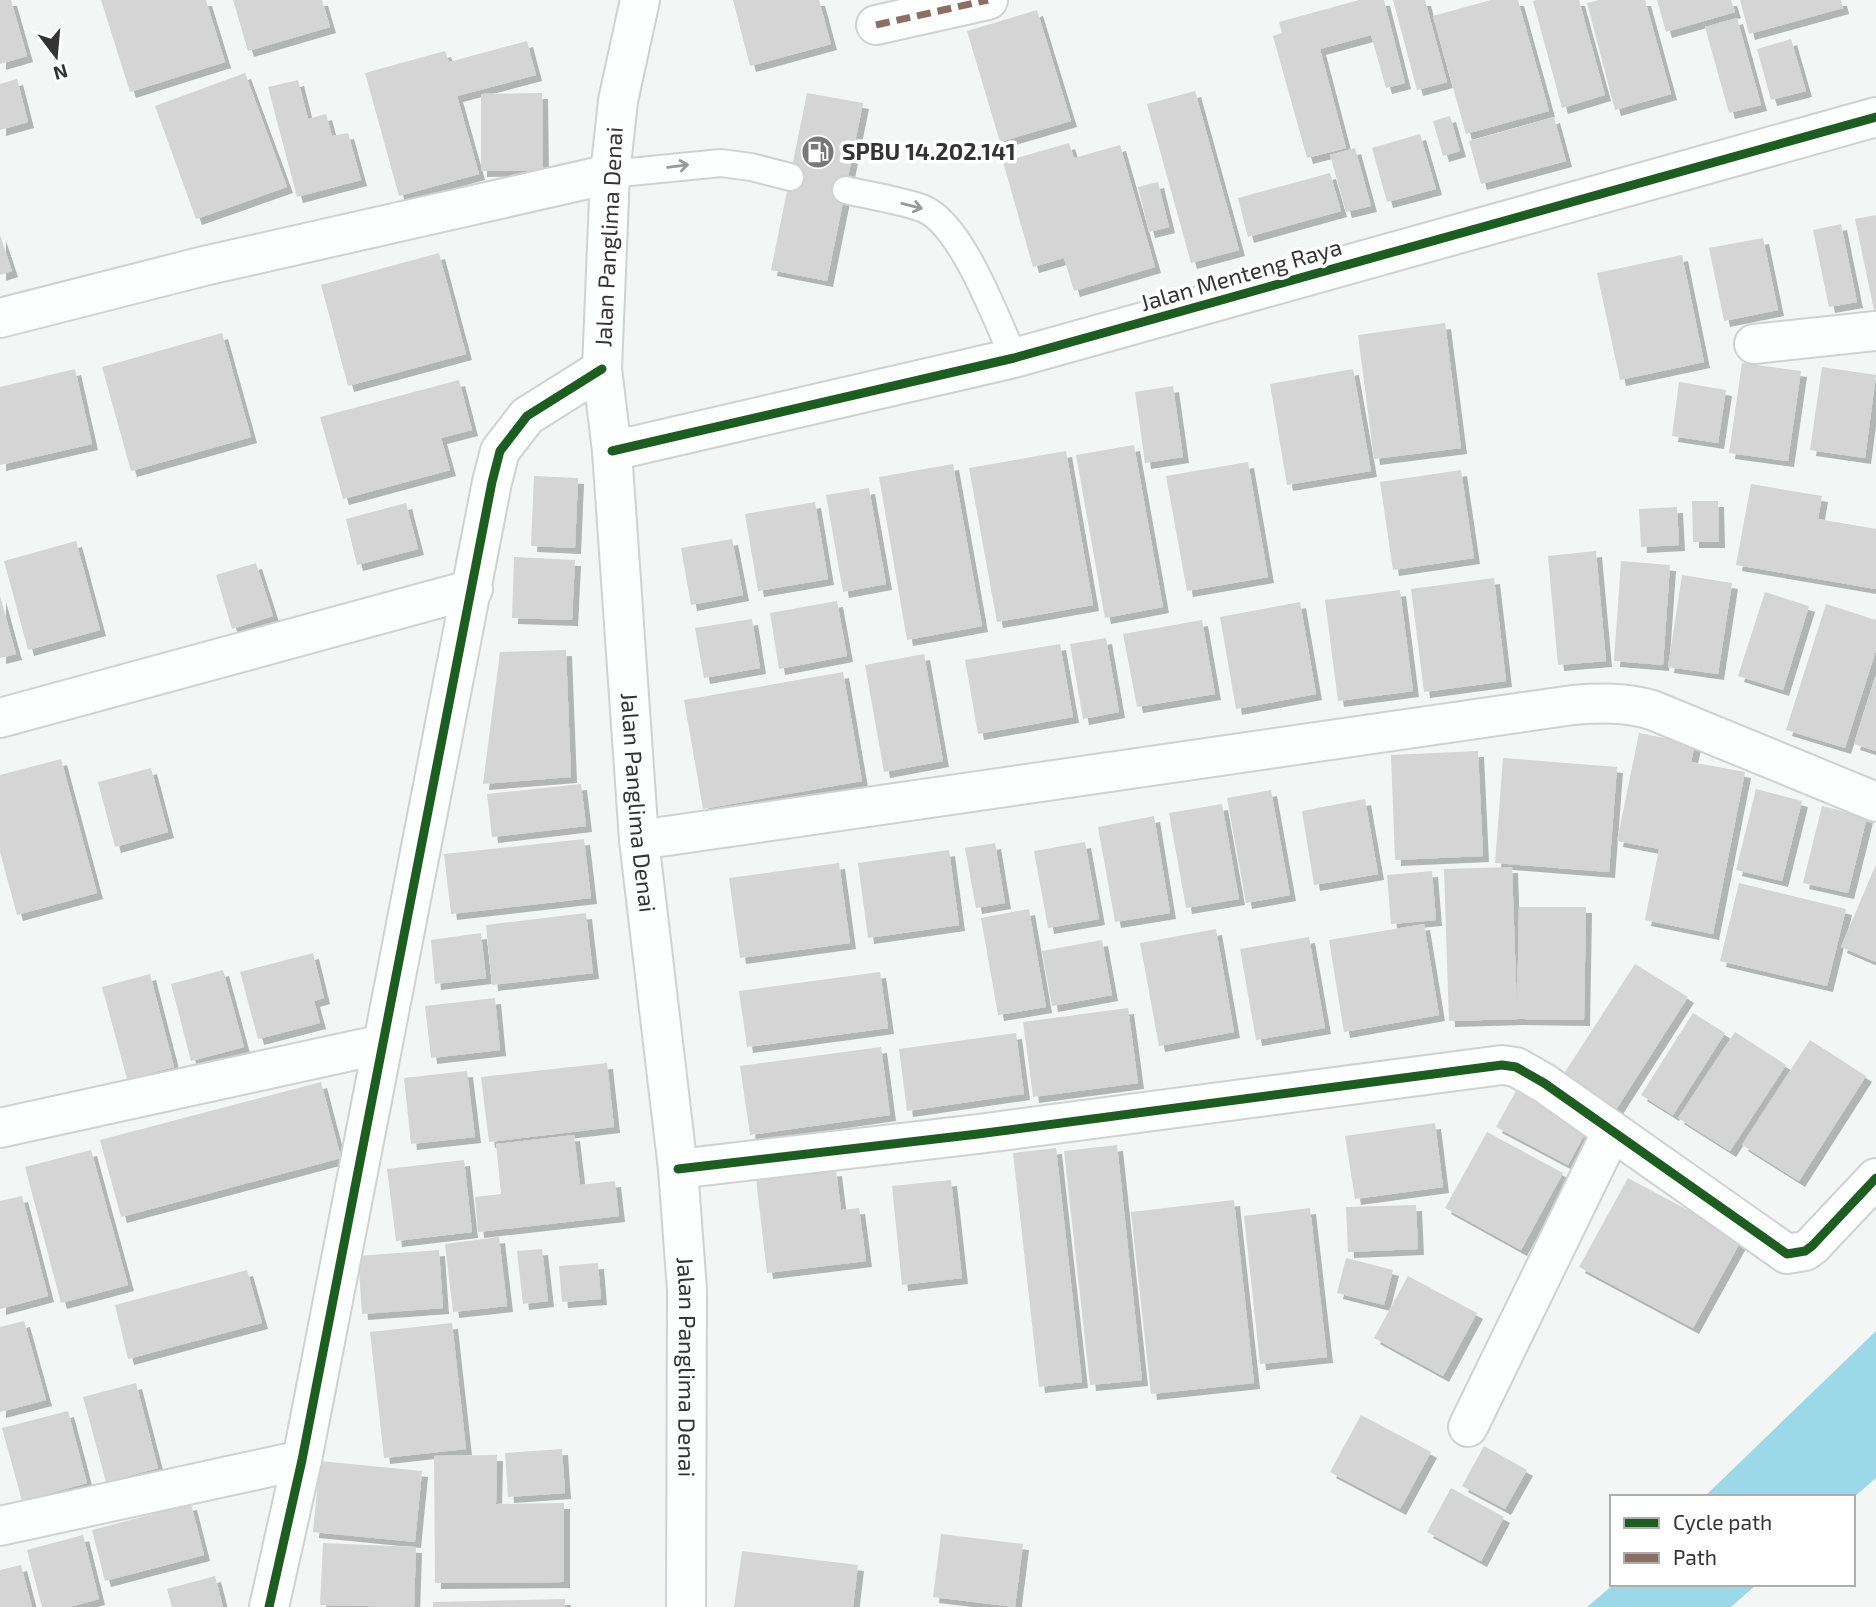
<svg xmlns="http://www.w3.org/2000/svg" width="1876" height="1607" font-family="'Exo 2',sans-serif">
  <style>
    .water { fill: #9bd9e8 }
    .building { fill: #d4d5d4; filter: url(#shadow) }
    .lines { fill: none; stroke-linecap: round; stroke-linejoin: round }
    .service-casing { stroke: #d0d1d0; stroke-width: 30 }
    .minor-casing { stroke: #d0d1d0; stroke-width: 42 }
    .tertiary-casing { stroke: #d0d1d0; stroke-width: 42 }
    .primary-casing { stroke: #d0d1d0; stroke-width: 42 }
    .service { stroke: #fdfefe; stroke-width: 26 }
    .minor { stroke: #fdfefe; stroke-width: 38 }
    .tertiary { stroke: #fdfefe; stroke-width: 38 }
    .primary { stroke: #fdfefe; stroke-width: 38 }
    .quiet { stroke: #8d6e63; stroke-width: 7; stroke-dasharray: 14 7; stroke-linecap: butt }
    .cycleway-casing { stroke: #fff; stroke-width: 13 }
    .cycleway { stroke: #1b5e20; stroke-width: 9 }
    .oneway { stroke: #989998 }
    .labels { text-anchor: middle; stroke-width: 7; stroke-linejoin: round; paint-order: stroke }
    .poi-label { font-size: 23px; font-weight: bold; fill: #333433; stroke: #fff; text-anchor: start }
    .street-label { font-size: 23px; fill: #333433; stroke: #fff }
  </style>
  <defs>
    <filter id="shadow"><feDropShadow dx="6" dy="6" stdDeviation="0" flood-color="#0004"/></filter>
  </defs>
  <rect width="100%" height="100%" fill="#f4f6f5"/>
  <path class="water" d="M 1876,1331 L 1876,1478 L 1853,1498 L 1704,1497 Z
    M 1614,1584 L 1757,1584 L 1731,1607 L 1587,1607 Z"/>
  <path class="building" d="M 0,0 L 11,0 L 27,56 L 0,64 Z
    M 101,0 L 206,0 L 225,62 L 130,92 Z
    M 233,0 L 322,0 L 330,27 L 248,51 Z
    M 733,0 L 819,0 L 831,44 L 750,66 Z
    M 1359,0 L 1384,0 L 1405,83 L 1386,88 L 1371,35 L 1320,49 L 1346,148 L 1307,158 L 1273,36 L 1282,33 L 1279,22 Z
    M 1393,0 L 1425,0 L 1447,82 L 1417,90 Z
    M 1491,0 L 1518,0 L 1549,111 L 1466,134 L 1433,16 Z
    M 1536,0 L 1579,0 L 1605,95 L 1562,108 L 1533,1 Z
    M 1599,0 L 1645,0 L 1671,94 L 1615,110 L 1587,3 Z
    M 1657,0 L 1731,0 L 1735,12 L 1666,32 Z
    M 1740,0 L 1841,0 L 1843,8 L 1749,34 Z
    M 1037,10 L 1071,121 L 1000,142 L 967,31 Z
    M 1737,18 L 1761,105 L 1729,113 L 1705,27 Z
    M 1791,39 L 1806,91 L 1771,100 L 1757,49 Z
    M 527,41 L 536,75 L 457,96 L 479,174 L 399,196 L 365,73 L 445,51 L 449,62 Z
    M 245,73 L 287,187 L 196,219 L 155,106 Z
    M 17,79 L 28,122 L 0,130 L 0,84 Z
    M 298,80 L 308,119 L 326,114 L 332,136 L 348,133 L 361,180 L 297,197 L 268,87 Z
    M 1195,91 L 1239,250 L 1191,263 L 1147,104 Z
    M 542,93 L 543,170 L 481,171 L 481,94 Z
    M 807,93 L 863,103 L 827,281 L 771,270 Z
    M 1450,116 L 1460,151 L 1443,156 L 1433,121 Z
    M 1554,117 L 1566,161 L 1481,184 L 1469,141 Z
    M 1420,134 L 1436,189 L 1387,202 L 1372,148 Z
    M 1069,143 L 1074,158 L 1120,145 L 1155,267 L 1074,291 L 1064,258 L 1033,267 L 1003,162 Z
    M 1355,148 L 1371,206 L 1346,212 L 1330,155 Z
    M 1330,173 L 1341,211 L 1248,237 L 1238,198 Z
    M 1158,182 L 1169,227 L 1149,232 L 1138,187 Z
    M 1876,215 L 1876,314 L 1875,315 L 1855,219 Z
    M 1841,224 L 1857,302 L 1829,307 L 1813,230 Z
    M 0,235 L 12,271 L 0,275 Z
    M 1763,238 L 1778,310 L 1724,321 L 1709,248 Z
    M 439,253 L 466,354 L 348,386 L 321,285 Z
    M 1682,255 L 1704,362 L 1620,380 L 1597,273 Z
    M 1445,323 L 1461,448 L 1374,459 L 1358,335 Z
    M 222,333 L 251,437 L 131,471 L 102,367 Z
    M 1742,363 L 1801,371 L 1788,461 L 1729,453 Z
    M 1822,367 L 1876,375 L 1865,458 L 1810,450 Z
    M 75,369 L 92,444 L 0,465 L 0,387 Z
    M 1353,369 L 1371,471 L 1287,485 L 1270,384 Z
    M 459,380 L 472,430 L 441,438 L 450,470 L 343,499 L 320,417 Z
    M 1679,382 L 1726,390 L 1718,443 L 1672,436 Z
    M 1173,386 L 1183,457 L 1145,463 L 1135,392 Z
    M 1134,445 L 1163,607 L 1105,618 L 1076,455 Z
    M 1066,451 L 1093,605 L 997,622 L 969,468 Z
    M 1248,462 L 1268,577 L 1187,591 L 1166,476 Z
    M 953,464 L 982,626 L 907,640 L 879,477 Z
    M 1461,470 L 1474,558 L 1393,570 L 1380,482 Z
    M 534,476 L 578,478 L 575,548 L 531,546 Z
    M 1751,484 L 1822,496 L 1818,519 L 1876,529 L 1876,589 L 1736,565 Z
    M 869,488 L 886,584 L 843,592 L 826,495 Z
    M 1692,501 L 1718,501 L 1719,542 L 1693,542 Z
    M 815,502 L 828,579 L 758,591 L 745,514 Z
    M 406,503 L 418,549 L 357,565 L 346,519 Z
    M 1677,507 L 1679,545 L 1641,547 L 1639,509 Z
    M 732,539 L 743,595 L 691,605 L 681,548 Z
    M 76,541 L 100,630 L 28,650 L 4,561 Z
    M 1596,551 L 1606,661 L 1558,665 L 1548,556 Z
    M 514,557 L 575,560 L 572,620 L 512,618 Z
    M 1621,561 L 1670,565 L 1663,665 L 1614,661 Z
    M 256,563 L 273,616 L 232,629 L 216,575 Z
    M 1682,575 L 1732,583 L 1718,674 L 1668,667 Z
    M 1494,578 L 1506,681 L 1424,692 L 1411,589 Z
    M 1400,590 L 1413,691 L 1338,701 L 1325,600 Z
    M 1765,592 L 1809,606 L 1783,690 L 1738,676 Z
    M 0,596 L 16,654 L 0,658 Z
    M 837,601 L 847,656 L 779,669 L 770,613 Z
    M 1300,602 L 1316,694 L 1236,709 L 1220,617 Z
    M 1826,604 L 1876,620 L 1876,650 L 1845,748 L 1786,730 Z
    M 752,619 L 760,668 L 704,678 L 695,628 Z
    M 1202,620 L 1215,694 L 1137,707 L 1123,634 Z
    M 1106,638 L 1119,712 L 1083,719 L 1070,644 Z
    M 1060,644 L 1073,717 L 978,734 L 965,660 Z
    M 566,650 L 571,777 L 483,784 L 500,652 Z
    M 924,654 L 943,761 L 884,772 L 865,665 Z
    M 843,672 L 862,781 L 703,809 L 684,700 Z
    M 1875,677 L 1876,677 L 1876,751 L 1854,744 Z
    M 1639,733 L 1695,744 L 1691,762 L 1745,772 L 1713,934 L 1645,920 L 1659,849 L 1617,841 Z
    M 1478,751 L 1483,856 L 1395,860 L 1391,755 Z
    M 1503,758 L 1617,767 L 1609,872 L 1495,863 Z
    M 61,759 L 97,893 L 17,915 L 0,852 L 0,775 Z
    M 151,768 L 168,832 L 115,847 L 98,782 Z
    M 581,784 L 586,826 L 492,837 L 487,794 Z
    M 1756,789 L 1802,801 L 1782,881 L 1736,870 Z
    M 1271,790 L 1290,895 L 1246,903 L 1227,798 Z
    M 1365,799 L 1378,874 L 1314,885 L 1302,811 Z
    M 1222,804 L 1239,899 L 1186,908 L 1169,813 Z
    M 1822,806 L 1867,817 L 1848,893 L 1803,883 Z
    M 1154,816 L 1170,913 L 1115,922 L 1098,827 Z
    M 584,839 L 591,898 L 451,914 L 444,854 Z
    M 1085,842 L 1099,919 L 1048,928 L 1034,851 Z
    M 995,843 L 1005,903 L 976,908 L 965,848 Z
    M 949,850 L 959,925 L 868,938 L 858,863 Z
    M 839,863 L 850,943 L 740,958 L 729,878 Z
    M 1876,864 L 1876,962 L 1841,947 Z
    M 1512,867 L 1517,1012 L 1519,907 L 1586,907 L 1584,1020 L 1518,1019 L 1449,1021 L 1444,869 Z
    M 1432,871 L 1436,920 L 1391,924 L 1387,875 Z
    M 1739,883 L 1846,909 L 1827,986 L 1720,961 Z
    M 1029,909 L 1046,1007 L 998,1015 L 981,918 Z
    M 586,913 L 593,973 L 492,985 L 486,925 Z
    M 1424,924 L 1439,1015 L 1344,1032 L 1329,940 Z
    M 1216,929 L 1234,1032 L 1159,1046 L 1140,943 Z
    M 481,933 L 486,978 L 435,984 L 431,940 Z
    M 1309,937 L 1325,1028 L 1256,1040 L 1240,949 Z
    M 1102,940 L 1112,995 L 1052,1006 L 1042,951 Z
    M 313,953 L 324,998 L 314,1001 L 320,1023 L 258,1039 L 240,972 Z
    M 1635,964 L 1688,997 L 1617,1108 L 1563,1075 Z
    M 223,970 L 244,1047 L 191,1061 L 171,984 Z
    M 880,972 L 888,1028 L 747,1047 L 739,991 Z
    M 150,974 L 174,1067 L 127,1079 L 102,987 Z
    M 495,998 L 500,1050 L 431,1058 L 425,1006 Z
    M 1128,1008 L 1138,1083 L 1033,1097 L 1023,1022 Z
    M 1693,1013 L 1725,1033 L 1673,1115 L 1641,1095 Z
    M 1735,1032 L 1786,1065 L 1730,1151 L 1678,1118 Z
    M 1016,1033 L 1024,1094 L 907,1111 L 899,1049 Z
    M 1810,1040 L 1866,1076 L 1799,1181 L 1742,1145 Z
    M 881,1047 L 890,1115 L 750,1135 L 740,1066 Z
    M 607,1063 L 614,1127 L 489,1142 L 481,1077 Z
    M 467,1071 L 475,1137 L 411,1144 L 404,1078 Z
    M 321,1082 L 341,1158 L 121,1217 L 100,1140 Z
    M 1516,1091 L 1587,1130 L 1568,1165 L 1496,1127 Z
    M 1435,1123 L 1443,1187 L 1355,1199 L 1345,1136 Z
    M 1487,1132 L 1563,1173 L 1521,1250 L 1445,1208 Z
    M 574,1135 L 580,1185 L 615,1181 L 619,1216 L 478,1232 L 475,1197 L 501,1194 L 496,1144 Z
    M 1117,1145 L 1142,1380 L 1090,1385 L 1064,1151 Z
    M 1056,1148 L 1082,1382 L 1039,1387 L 1013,1153 Z
    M 91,1150 L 128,1285 L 61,1303 L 25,1167 Z
    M 464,1160 L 472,1232 L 396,1241 L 387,1169 Z
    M 836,1170 L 841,1210 L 859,1208 L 866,1261 L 767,1273 L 756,1179 Z
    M 1628,1178 L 1742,1239 L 1693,1328 L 1579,1267 Z
    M 951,1180 L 962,1278 L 902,1285 L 892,1186 Z
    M 22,1196 L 48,1296 L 0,1309 L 0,1201 Z
    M 1234,1200 L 1254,1383 L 1151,1394 L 1131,1212 Z
    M 1416,1205 L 1418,1249 L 1348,1252 L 1346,1207 Z
    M 1310,1208 L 1327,1357 L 1260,1364 L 1244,1216 Z
    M 499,1237 L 507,1306 L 453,1312 L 445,1244 Z
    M 542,1249 L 548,1301 L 523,1304 L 517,1251 Z
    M 439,1250 L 443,1308 L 362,1314 L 358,1256 Z
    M 1346,1258 L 1393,1270 L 1384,1305 L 1337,1293 Z
    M 598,1263 L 601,1299 L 562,1302 L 559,1266 Z
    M 247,1270 L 262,1323 L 128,1359 L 115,1305 Z
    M 1408,1276 L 1477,1313 L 1443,1376 L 1374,1338 Z
    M 24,1321 L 46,1400 L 0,1412 L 0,1327 Z
    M 452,1323 L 466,1449 L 384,1458 L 370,1332 Z
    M 136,1383 L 158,1468 L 106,1482 L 83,1397 Z
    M 68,1411 L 87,1483 L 22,1501 L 2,1428 Z
    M 1361,1415 L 1431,1452 L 1400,1509 L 1330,1472 Z
    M 1484,1446 L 1527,1470 L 1505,1509 L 1462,1486 Z
    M 562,1449 L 565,1493 L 508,1497 L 505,1453 Z
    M 497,1455 L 496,1504 L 564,1503 L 564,1582 L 435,1583 L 434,1456 Z
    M 320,1461 L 422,1471 L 415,1542 L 313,1532 Z
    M 1451,1488 L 1504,1517 L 1481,1561 L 1427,1532 Z
    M 191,1504 L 204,1555 L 105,1581 L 92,1530 Z
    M 941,1534 L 1023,1544 L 1015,1607 L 933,1597 Z
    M 83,1535 L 99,1599 L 69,1607 L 42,1607 L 27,1550 Z
    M 323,1543 L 416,1547 L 414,1607 L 320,1605 Z
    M 742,1551 L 858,1565 L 853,1607 L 734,1607 Z
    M 21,1565 L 32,1607 L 0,1607 L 0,1570 Z
    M 215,1576 L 223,1607 L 172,1607 L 167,1589 Z
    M 565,1599 L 565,1607 L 433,1607 L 433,1602 Z"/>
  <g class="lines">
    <defs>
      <path id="service" d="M 610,174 L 721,163 L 751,167 L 790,177
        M 846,190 C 869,196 902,200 924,209 C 962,225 997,321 1014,358"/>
      <path id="minor" d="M 876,25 L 988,0
        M 0,318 L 204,266 L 610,174
        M 1754,344 L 1876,331
        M 0,718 L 473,589
        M 639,840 L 1573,705 C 1601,703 1625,702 1652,710 L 1876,802
        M 0,1128 L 383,1044
        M 678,1169 L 978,1134 L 1502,1065 L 1516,1067 L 1544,1083 L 1787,1254 L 1805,1251 L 1812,1246 L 1876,1178
        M 1468,1427 L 1612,1131
        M 0,1526 L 302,1460
        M 269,1607 L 302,1460 L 492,482 L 500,451 L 527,416 L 602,369"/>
      <path id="tertiary" d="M 612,451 L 1014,358 L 1876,117"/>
      <g id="primary">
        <path id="s1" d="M 640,0 L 618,101 L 610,174 L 602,369 L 612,451 L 639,840 L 678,1169 L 687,1290 L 686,1607"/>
      </g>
    </defs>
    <use href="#service" class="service-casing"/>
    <use href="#minor" class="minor-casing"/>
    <use href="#tertiary" class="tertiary-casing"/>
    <use href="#primary" class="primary-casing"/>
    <use href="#service" class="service"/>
    <use href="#minor" class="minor"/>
    <use href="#tertiary" class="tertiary"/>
    <use href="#primary" class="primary"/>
    <path class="quiet" d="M 876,25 L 988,0"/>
    <defs>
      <path id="cycleway" d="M 612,451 L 1014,358 L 1876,117
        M 678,1169 L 978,1134 L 1502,1065 L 1516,1067 L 1544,1083 L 1787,1254 L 1805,1251 L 1812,1246 L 1876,1178
        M 269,1607 L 302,1460 L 492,482 L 500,451 L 527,416 L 602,369"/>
    </defs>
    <use href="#cycleway" class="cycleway-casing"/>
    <use href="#cycleway" class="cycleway"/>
  </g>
  <defs><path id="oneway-shaft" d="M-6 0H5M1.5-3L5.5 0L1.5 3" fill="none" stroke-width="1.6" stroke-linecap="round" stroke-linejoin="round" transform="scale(1.75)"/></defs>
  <g class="oneway">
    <use href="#oneway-shaft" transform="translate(678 166) rotate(-7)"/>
    <use href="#oneway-shaft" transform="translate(912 206) rotate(14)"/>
  </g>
  <defs>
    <symbol id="fuel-disc" viewBox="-11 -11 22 22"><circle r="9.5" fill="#777877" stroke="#fff"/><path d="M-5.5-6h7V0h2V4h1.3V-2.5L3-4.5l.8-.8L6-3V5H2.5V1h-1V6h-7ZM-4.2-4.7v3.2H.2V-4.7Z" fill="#fff"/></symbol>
  </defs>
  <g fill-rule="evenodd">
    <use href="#fuel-disc" x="799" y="133" width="38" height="38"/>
  </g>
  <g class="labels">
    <g class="poi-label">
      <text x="842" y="160">SPBU 14.202.141</text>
    </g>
    <g class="street-label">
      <text transform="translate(609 237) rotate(-87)" y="8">Jalan Panglima Denai</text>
      <text transform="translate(1241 275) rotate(-16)" y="8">Jalan Menteng Raya</text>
      <text dy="8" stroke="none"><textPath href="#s1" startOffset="807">Jalan Panglima Denai</textPath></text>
      <text dy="8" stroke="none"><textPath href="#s1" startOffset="1374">Jalan Panglima Denai</textPath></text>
    </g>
  </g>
  <rect x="1610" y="1495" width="245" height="91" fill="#ffffff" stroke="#adaead" stroke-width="2"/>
  <rect x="1624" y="1518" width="35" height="10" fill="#1b5e20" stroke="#adaead" stroke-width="2"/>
  <text x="1673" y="1530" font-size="21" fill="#333433">Cycle path</text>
  <rect x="1624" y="1553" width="35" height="10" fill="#8d6e63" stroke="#adaead" stroke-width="2"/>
  <text x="1673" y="1565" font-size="21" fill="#333433">Path</text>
  <g transform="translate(56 56) rotate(164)" stroke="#ffffff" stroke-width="5" paint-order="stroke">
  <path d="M0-5L12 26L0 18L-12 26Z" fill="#333433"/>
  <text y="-10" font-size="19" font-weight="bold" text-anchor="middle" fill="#333433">N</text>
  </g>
</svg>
